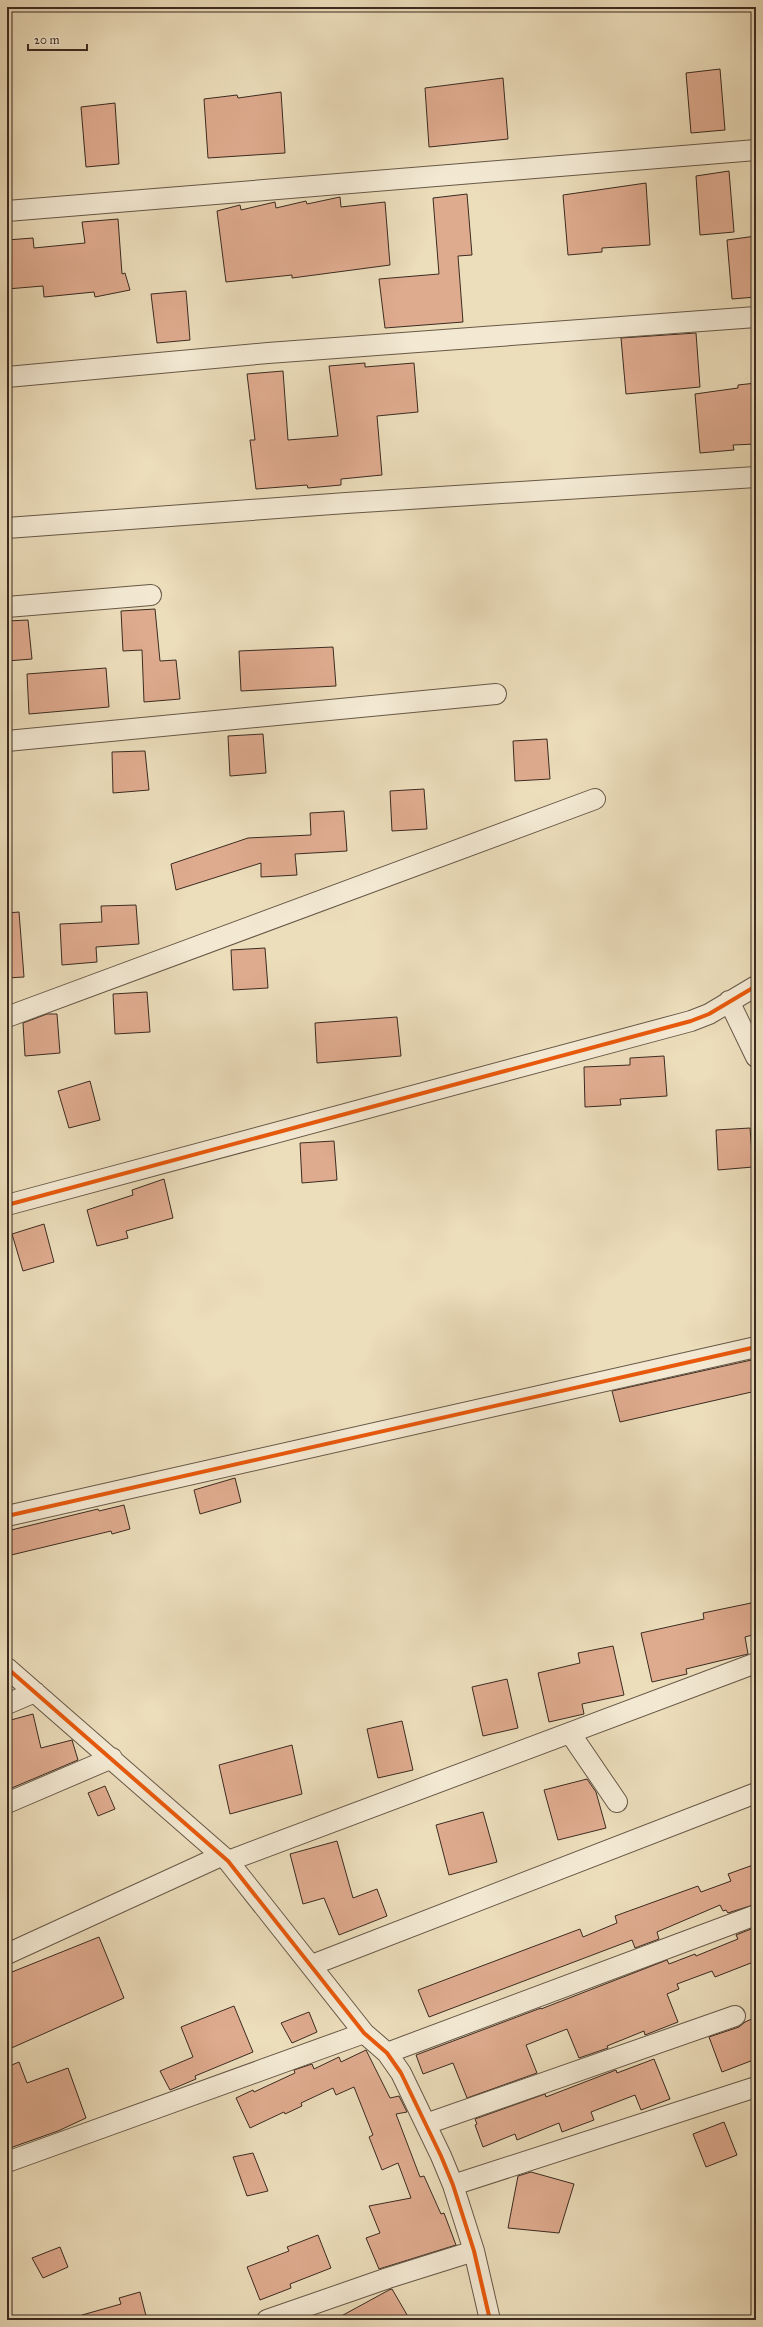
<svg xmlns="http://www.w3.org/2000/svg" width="763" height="2327" font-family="'IM FELL Great Primer',serif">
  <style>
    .building { fill: #dfab8f; stroke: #3b2b20 }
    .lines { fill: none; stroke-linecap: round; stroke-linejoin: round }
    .minor-casing { stroke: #675847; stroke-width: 22 }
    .minor { stroke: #f3e9d3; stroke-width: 20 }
    .cycleway-casing { stroke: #f3e9d3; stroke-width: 6 }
    .cycleway { stroke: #e8590c; stroke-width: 4 }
  </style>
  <rect width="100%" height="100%" fill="#ecddbb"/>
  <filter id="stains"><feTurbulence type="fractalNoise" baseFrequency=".005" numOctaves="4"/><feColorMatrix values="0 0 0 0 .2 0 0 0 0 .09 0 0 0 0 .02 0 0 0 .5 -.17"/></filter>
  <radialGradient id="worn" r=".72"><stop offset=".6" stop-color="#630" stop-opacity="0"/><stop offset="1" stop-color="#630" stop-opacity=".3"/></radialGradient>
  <path class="building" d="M 720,69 L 725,130 L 691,133 L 686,73 Z
    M 503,78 L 508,139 L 429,147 L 425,88 Z
    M 281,92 L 285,153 L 208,158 L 204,99 L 237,95 L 238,98 Z
    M 115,103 L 119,164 L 86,167 L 81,107 Z
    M 729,171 L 734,232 L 700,235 L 696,176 Z
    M 646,183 L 650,245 L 602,248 L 602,252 L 568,255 L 563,195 Z
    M 467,194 L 472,255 L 458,256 L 463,322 L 385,328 L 379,279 L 439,274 L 433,198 Z
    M 340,197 L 341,207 L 385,202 L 390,265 L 292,278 L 292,275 L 226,282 L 217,211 L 240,205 L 241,210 L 275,202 L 276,208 L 306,201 L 307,204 Z
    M 118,219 L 122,274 L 125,273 L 130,290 L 95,297 L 94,292 L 44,297 L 43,286 L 7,289 L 7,240 L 33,238 L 34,248 L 85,243 L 82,222 Z
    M 756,236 L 756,297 L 732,299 L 727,240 Z
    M 186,291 L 190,340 L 157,343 L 151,294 Z
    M 696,333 L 700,387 L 626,394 L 621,338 Z
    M 365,363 L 365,367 L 414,363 L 418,412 L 377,416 L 382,475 L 341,479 L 341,485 L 308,488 L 307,485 L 256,489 L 250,440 L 255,440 L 247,374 L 283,371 L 288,440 L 338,436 L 329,366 Z
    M 756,383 L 756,444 L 733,445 L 734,450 L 700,453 L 695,394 L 738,388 L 738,385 Z
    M 155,609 L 160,661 L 176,660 L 180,699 L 144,702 L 142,650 L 123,651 L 121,611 Z
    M 28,620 L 32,659 L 7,661 L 7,621 Z
    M 333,647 L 336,686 L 241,691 L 239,651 Z
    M 106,668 L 109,707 L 29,714 L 27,674 Z
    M 263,734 L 266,773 L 230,776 L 228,736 Z
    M 547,739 L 550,779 L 515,781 L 513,741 Z
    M 145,751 L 149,790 L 113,793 L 112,752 Z
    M 424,789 L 427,829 L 392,831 L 390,791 Z
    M 344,811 L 347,851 L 295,854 L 297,875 L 261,877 L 261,863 L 176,890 L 171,864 L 248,838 L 311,835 L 310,813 Z
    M 136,905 L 139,944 L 96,947 L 97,962 L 62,965 L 60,924 L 102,922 L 101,906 Z
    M 19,912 L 24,977 L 7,978 L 7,913 Z
    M 265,948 L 268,988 L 233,990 L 231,950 Z
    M 147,992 L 150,1032 L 115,1034 L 113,994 Z
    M 47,1014 L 57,1014 L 60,1053 L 25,1056 L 23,1023 Z
    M 397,1017 L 401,1056 L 317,1063 L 315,1023 Z
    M 664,1056 L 667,1096 L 620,1099 L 621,1105 L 585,1107 L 584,1067 L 630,1065 L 630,1058 Z
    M 90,1081 L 100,1120 L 69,1128 L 58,1091 Z
    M 750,1128 L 753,1167 L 718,1170 L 716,1130 Z
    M 334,1141 L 337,1180 L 302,1183 L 300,1143 Z
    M 164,1179 L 173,1218 L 126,1231 L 128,1238 L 97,1246 L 87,1210 L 133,1195 L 132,1190 Z
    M 44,1224 L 54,1262 L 23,1271 L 12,1234 Z
    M 756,1359 L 756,1391 L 620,1422 L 612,1391 Z
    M 235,1478 L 241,1502 L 200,1514 L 194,1490 Z
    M 124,1505 L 130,1529 L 112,1534 L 111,1531 L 7,1556 L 7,1531 L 98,1509 L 99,1511 Z
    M 756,1602 L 756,1634 L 745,1637 L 748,1654 L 686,1669 L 687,1674 L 652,1682 L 641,1633 L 704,1619 L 703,1613 Z
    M 613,1646 L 624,1695 L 582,1704 L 584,1714 L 549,1722 L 538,1673 L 580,1663 L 578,1653 Z
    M 507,1679 L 518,1728 L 483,1736 L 472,1687 Z
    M 33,1714 L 41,1748 L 72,1740 L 78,1760 L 7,1790 L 7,1721 Z
    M 402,1721 L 413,1770 L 378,1778 L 367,1729 Z
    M 292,1745 L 302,1794 L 230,1814 L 219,1765 Z
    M 587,1779 L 596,1792 L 606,1828 L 558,1840 L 544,1790 Z
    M 105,1786 L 115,1809 L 98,1816 L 88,1793 Z
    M 483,1812 L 497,1862 L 449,1875 L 436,1825 Z
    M 337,1841 L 353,1898 L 377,1889 L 387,1916 L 339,1935 L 324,1898 L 303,1904 L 290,1854 Z
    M 756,1864 L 756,1904 L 728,1913 L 726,1910 L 723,1911 L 720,1905 L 657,1932 L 659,1939 L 635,1948 L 632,1940 L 429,2017 L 418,1990 L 580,1929 L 583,1937 L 617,1923 L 615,1916 L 698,1886 L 701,1892 L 731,1881 L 728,1874 Z
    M 756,1927 L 756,1961 L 715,1977 L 712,1971 L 677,1984 L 679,1989 L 667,1994 L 678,2022 L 645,2035 L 644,2031 L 607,2046 L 608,2048 L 579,2058 L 567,2029 L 526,2045 L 537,2073 L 467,2098 L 453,2063 L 423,2074 L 416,2055 L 541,2008 L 541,2009 L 667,1960 L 669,1964 L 695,1954 L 696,1956 L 738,1939 L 736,1935 Z
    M 99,1937 L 124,1998 L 7,2050 L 7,1974 Z
    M 234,2006 L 253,2052 L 195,2076 L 196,2079 L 170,2090 L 160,2071 L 193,2057 L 181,2027 Z
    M 309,2012 L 317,2032 L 292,2043 L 281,2023 Z
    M 756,2017 L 756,2059 L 722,2072 L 709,2037 L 739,2027 L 745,2022 Z
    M 366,2050 L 390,2098 L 399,2096 L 407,2112 L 396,2114 L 420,2177 L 424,2176 L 441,2214 L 444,2213 L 456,2245 L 379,2269 L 366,2238 L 380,2233 L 369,2206 L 411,2198 L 398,2163 L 382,2170 L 369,2137 L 373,2135 L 354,2087 L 336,2095 L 333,2088 L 301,2103 L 302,2106 L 285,2114 L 284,2112 L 250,2128 L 236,2098 L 253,2090 L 254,2092 L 295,2073 L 294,2070 L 312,2064 L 314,2069 L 339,2057 L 341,2062 Z
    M 654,2059 L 670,2099 L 641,2110 L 635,2095 L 591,2112 L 594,2120 L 562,2132 L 559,2123 L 517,2140 L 515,2134 L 483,2147 L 475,2125 L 477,2124 L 475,2119 L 545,2094 L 546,2097 L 616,2070 L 617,2073 Z
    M 19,2062 L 27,2083 L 68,2068 L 86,2118 L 58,2131 L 7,2149 L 7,2067 Z
    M 724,2122 L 737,2155 L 706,2167 L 693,2134 Z
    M 253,2153 L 268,2191 L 247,2196 L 233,2157 Z
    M 531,2172 L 574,2184 L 559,2233 L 508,2228 L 518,2176 Z
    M 318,2235 L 331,2268 L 290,2284 L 291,2288 L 260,2300 L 247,2267 L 289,2251 L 287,2247 Z
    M 60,2247 L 68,2267 L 43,2278 L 32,2258 Z
    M 392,2289 L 410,2320 L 334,2320 L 389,2290 Z
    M 140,2292 L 147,2320 L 82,2320 L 82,2315 L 121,2304 L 119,2298 Z"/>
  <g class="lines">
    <defs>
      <path id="minor" d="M 7,211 L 756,150
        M 7,377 L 268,353 L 756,317
        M 7,528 L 346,503 L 756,477
        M 7,607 L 151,595
        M 7,741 L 496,694
        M 729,1001 L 756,1057
        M 7,1017 L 595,799
        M 7,1205 L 691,1021 L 709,1014 L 756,986
        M 7,1516 L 756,1347
        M 7,1668 L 228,1861 L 364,2033 L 387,2053 L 401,2073 L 441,2156 L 453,2185 L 474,2251 L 490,2320
        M 7,1704 L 35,1692
        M 570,1733 L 617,1802
        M 7,1803 L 112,1758
        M 228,1861 L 756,1663
        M 7,1954 L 221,1856
        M 312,1965 L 756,1793
        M 387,2053 L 756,1915
        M 426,2124 L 735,2016
        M 7,2162 L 364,2033
        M 453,2185 L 756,2087
        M 267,2320 L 388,2278 L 474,2251"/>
    </defs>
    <use href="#minor" class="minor-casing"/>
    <use href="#minor" class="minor"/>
    <defs>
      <path id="cycleway" d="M 7,1205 L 691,1021 L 709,1014 L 756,986
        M 7,1516 L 756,1347
        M 7,1668 L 228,1861 L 364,2033 L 387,2053 L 401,2073 L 441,2156 L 453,2185 L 474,2251 L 490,2320"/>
    </defs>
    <use href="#cycleway" class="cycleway-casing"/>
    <use href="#cycleway" class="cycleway"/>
  </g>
  <rect width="763" height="2327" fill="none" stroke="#ecddbb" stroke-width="24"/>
  <rect x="8" y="8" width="747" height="2311" fill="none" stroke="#3b2b20" stroke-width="2"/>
  <rect x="12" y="12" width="739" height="2303" fill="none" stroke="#3b2b20"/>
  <path d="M28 44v6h59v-6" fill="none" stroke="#3b2b20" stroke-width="2"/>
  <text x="34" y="44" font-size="12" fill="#3b2b20" stroke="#f3e9d3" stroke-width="3" paint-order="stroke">20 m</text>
  <rect width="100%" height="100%" filter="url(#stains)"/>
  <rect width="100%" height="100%" fill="url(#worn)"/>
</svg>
